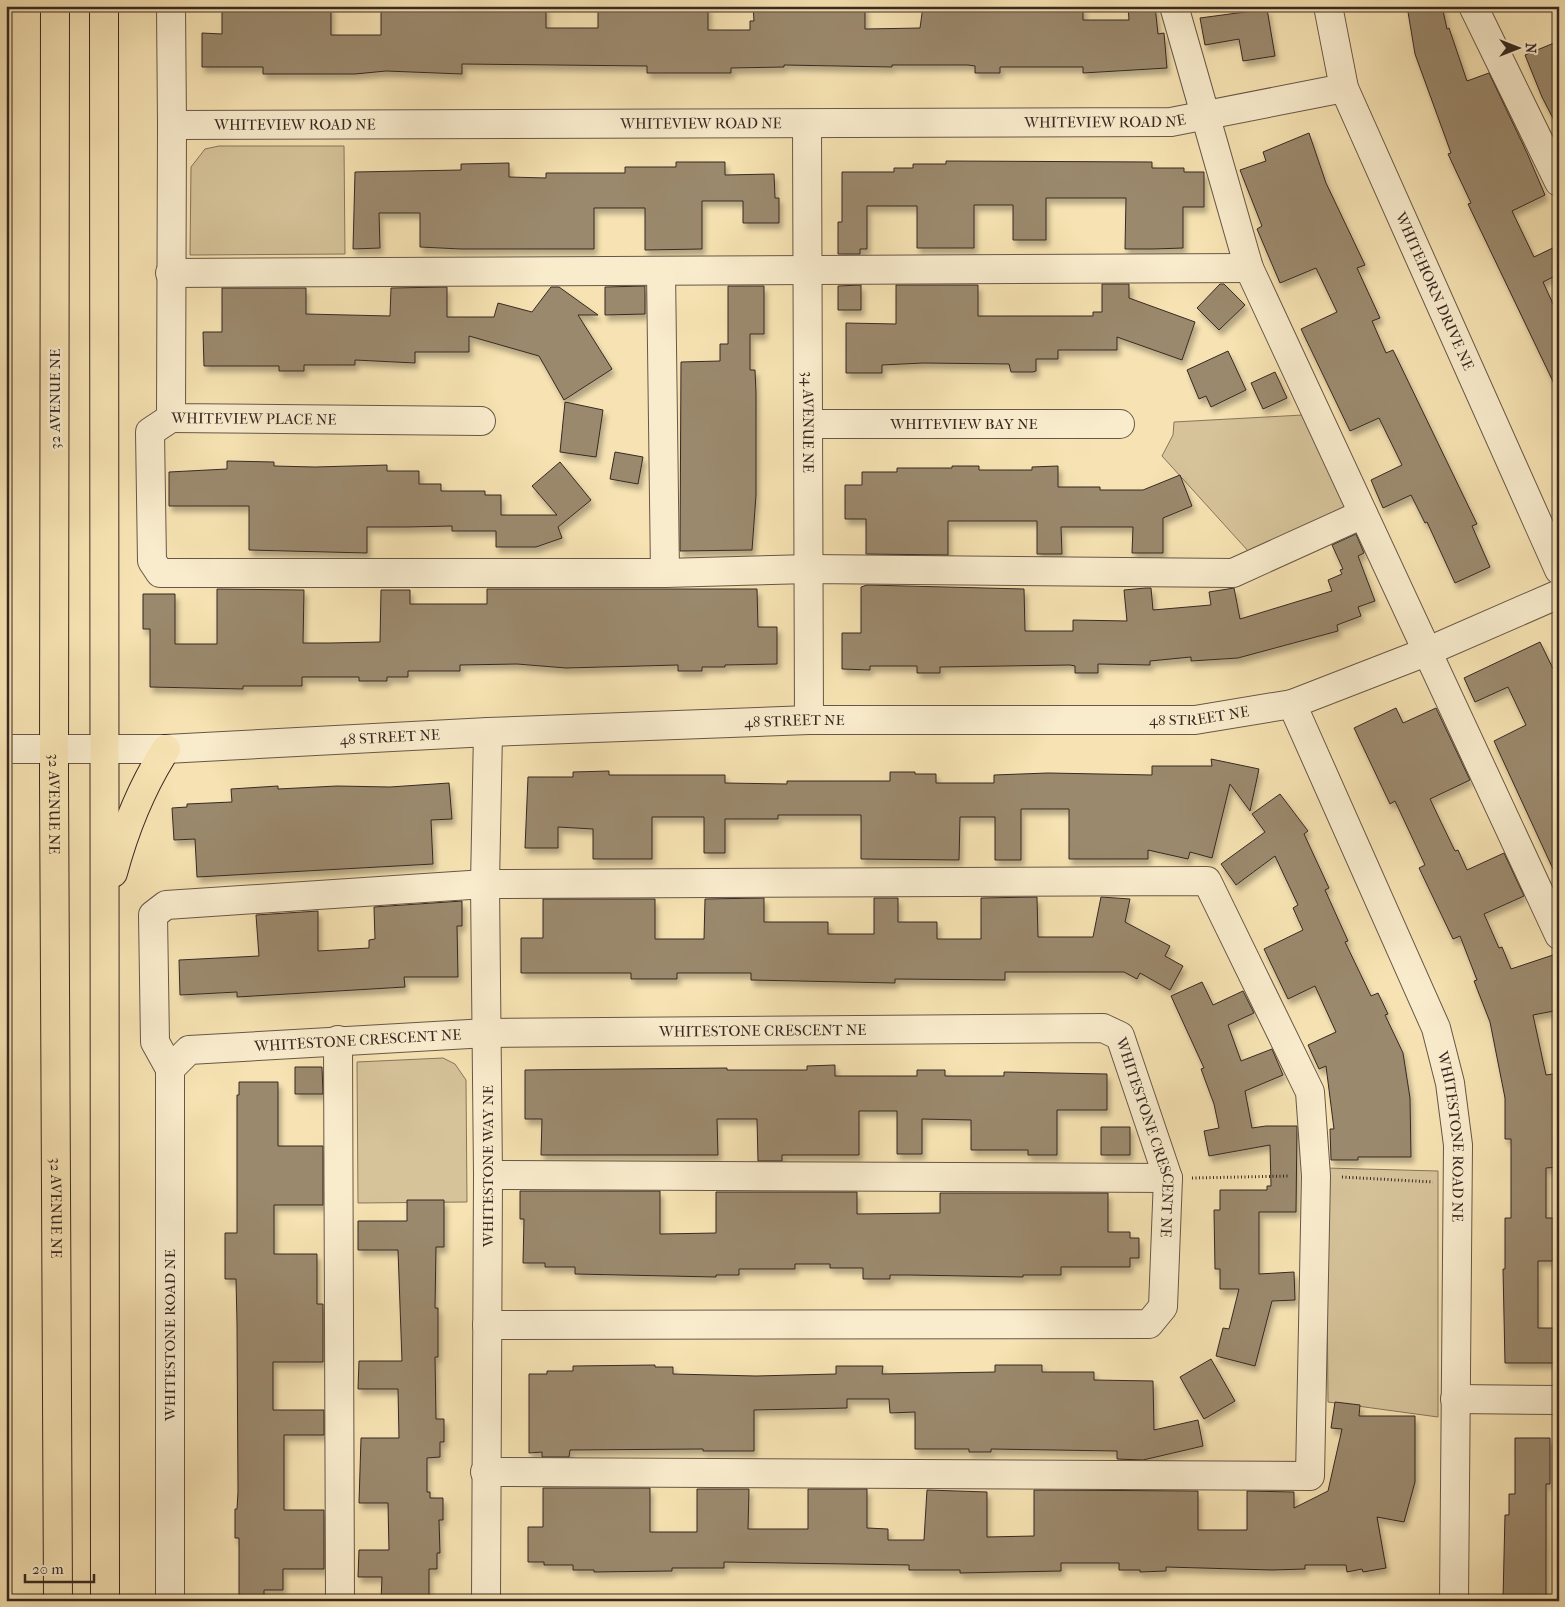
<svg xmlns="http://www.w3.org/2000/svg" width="1565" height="1607" font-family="'IM FELL French Canon',serif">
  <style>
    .green { fill: #d6c39a; stroke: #87765e }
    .building { fill: #9b896d; stroke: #382923; filter: url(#shadow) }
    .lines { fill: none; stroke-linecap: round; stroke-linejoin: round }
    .minor-casing { stroke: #685747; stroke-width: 30 }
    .major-casing { stroke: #382923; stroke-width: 30 }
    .path { stroke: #382923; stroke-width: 3; stroke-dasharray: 1 2.5; stroke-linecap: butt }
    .minor { stroke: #f9eccd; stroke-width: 28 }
    .major { stroke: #f6e2b2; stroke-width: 28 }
    .labels { text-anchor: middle; stroke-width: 5; stroke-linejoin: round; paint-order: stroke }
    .street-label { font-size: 15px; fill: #382923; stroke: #f9eccd }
  </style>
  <defs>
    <filter id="shadow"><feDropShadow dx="3" dy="5.5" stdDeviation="2.5" flood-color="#0004"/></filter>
  </defs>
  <rect width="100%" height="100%" fill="#f6e2b2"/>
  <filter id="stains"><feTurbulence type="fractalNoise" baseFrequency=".004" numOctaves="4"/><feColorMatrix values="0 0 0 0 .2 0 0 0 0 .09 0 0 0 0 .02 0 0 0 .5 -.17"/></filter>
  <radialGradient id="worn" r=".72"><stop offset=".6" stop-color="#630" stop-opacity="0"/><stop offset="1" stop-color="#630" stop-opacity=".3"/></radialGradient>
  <path class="green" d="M 219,146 L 344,146 L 345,254 L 190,255 L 191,167 L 205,149 Z
    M 1303,415 L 1346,510 L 1249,552 L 1162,456 L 1173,435 L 1174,422 Z
    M 443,1058 L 455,1064 L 466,1080 L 467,1202 L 358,1203 L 357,1062 Z
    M 1326,1168 L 1438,1171 L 1438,1417 L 1328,1402 Z"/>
  <path class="building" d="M 222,6 L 331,6 L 331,35 L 381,35 L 381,6 L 546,6 L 546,28 L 598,28 L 598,6 L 708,6 L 708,30 L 750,30 L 750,21 L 754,21 L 753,6 L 865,6 L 865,29 L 920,28 L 923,6 L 1049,9 L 1083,6 L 1083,20 L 1129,20 L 1128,6 L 1155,6 L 1158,34 L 1164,33 L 1167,68 L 1083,73 L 1083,67 L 1000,67 L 1000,73 L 975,73 L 975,66 L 968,65 L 892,65 L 892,67 L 784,65 L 784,67 L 731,68 L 731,73 L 647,73 L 647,66 L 462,64 L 462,74 L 386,71 L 355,74 L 263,74 L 263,67 L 202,67 L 202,33 L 222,34 Z
    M 1407,6 L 1442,6 L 1447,29 L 1449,28 L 1467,81 L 1489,73 L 1527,153 L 1545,195 L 1512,211 L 1534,257 L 1559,245 L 1559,274 L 1543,282 L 1559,317 L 1559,394 L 1468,204 L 1471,203 L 1448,154 L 1451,153 L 1415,54 Z
    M 1267,9 L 1275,56 L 1243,61 L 1239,39 L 1205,45 L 1200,18 Z
    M 1554,43 L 1559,55 L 1559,130 L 1542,97 L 1525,55 Z
    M 1309,133 L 1326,183 L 1365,265 L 1357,268 L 1380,318 L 1372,321 L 1386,353 L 1393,350 L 1477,524 L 1472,526 L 1490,567 L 1455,583 L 1427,522 L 1425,523 L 1411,495 L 1383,508 L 1371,480 L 1402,465 L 1379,418 L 1350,431 L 1301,329 L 1337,312 L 1316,268 L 1280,283 L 1257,229 L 1262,226 L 1240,170 L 1266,161 L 1263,152 Z
    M 946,161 L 1152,162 L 1152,168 L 1184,168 L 1184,172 L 1204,172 L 1204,207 L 1183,207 L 1183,248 L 1153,249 L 1125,249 L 1126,198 L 1046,198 L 1046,240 L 1013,240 L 1013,205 L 974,205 L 974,248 L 917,248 L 917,206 L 867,206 L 867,249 L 860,249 L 860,254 L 838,254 L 838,222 L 842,222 L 842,172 L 894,172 L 894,168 L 913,168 L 913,164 L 946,164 Z
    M 676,162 L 725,162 L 725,175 L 774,174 L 775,198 L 779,198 L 779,223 L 743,223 L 743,201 L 702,201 L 702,249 L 645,250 L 645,208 L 594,208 L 594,249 L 461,249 L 420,247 L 420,213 L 379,213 L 380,248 L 353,249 L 355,172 L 461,170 L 461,164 L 509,163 L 509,177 L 546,178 L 546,173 L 625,173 L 625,167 L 676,167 Z
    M 1102,284 L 1129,284 L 1129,298 L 1195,322 L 1182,360 L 1117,337 L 1117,350 L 1058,350 L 1058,359 L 1036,359 L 1036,371 L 1033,372 L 1011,372 L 1009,364 L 923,363 L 882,365 L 882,373 L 846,373 L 846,323 L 896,324 L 896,285 L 978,285 L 978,316 L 1093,316 L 1093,312 L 1102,312 Z
    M 1220,284 L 1224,284 L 1245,305 L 1219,330 L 1197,308 Z
    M 861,285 L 861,310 L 838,310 L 838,286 Z
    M 645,286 L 645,314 L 605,315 L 605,287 Z
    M 728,286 L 764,286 L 764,334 L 750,334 L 750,370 L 755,370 L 756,393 L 756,495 L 752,550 L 680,551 L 681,362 L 720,361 L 720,344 L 728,344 Z
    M 447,287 L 447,317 L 494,317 L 498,303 L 532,312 L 551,287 L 559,287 L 598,315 L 578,315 L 612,369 L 564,400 L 539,356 L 469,336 L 469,352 L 415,352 L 415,363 L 355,360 L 355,365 L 304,365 L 304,371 L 279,371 L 279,366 L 204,366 L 203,332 L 222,332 L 222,288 L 306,288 L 306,314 L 390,316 L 391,288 Z
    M 1228,351 L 1246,390 L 1211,407 L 1206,396 L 1199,399 L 1187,370 Z
    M 1275,372 L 1287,398 L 1263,409 L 1251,383 Z
    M 565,402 L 603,410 L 596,457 L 560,452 Z
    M 615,452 L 643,457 L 638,484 L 610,479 Z
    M 227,461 L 274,462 L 274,466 L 315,467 L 387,465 L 387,471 L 419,471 L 419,484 L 441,484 L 441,491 L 485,491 L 485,495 L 501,495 L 501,515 L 557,515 L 532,486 L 560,462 L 591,500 L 558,527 L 562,538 L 536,547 L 496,547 L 496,531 L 452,531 L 452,526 L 407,527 L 367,527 L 367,553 L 249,550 L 249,506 L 169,506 L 169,472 L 227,469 Z
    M 952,466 L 979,466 L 979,470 L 1032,470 L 1032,467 L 1058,466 L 1058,487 L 1100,487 L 1100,490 L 1143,490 L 1180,475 L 1192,506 L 1163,518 L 1163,553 L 1132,553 L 1133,527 L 1061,527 L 1062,554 L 1037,554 L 1037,521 L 948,521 L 948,555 L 866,554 L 866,519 L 845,519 L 845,485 L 862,485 L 862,472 L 897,472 L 897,468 L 952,468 Z
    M 1356,534 L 1364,553 L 1358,556 L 1375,601 L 1358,607 L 1361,616 L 1337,625 L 1338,631 L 1238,658 L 1191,661 L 1191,657 L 1150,661 L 1150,665 L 1098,664 L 1098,673 L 1075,673 L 1075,666 L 1070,665 L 940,667 L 940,673 L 917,673 L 917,666 L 870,666 L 870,670 L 842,669 L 842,633 L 861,633 L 861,587 L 867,585 L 1024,589 L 1025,631 L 1073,631 L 1073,620 L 1127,621 L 1124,590 L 1146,588 L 1151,588 L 1153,610 L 1211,605 L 1209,592 L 1234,588 L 1240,619 L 1332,591 L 1328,580 L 1342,574 L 1340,570 L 1343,569 L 1332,545 Z
    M 217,589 L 304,590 L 303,643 L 330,643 L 380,642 L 381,590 L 410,590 L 410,604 L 487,604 L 487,589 L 757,589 L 758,627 L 777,627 L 777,664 L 725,665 L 725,667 L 702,667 L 702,671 L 678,671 L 678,665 L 566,668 L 517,664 L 460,665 L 460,671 L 408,671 L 408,677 L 387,677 L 387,681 L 359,681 L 359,677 L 302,677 L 302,686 L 243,686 L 243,689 L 150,687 L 150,629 L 143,629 L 143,594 L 175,594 L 175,644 L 217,644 Z
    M 1540,642 L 1559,681 L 1559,882 L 1494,741 L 1526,725 L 1508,687 L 1475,702 L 1464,678 Z
    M 1396,708 L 1403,723 L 1436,708 L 1470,780 L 1430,799 L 1440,820 L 1455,851 L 1458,850 L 1467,870 L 1504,853 L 1524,896 L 1484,914 L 1499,948 L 1502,947 L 1511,969 L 1553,955 L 1559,972 L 1559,1010 L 1533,1015 L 1546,1075 L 1559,1073 L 1559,1167 L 1546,1168 L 1546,1218 L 1553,1218 L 1553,1261 L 1538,1261 L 1538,1328 L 1554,1328 L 1554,1363 L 1505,1363 L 1503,1269 L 1505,1269 L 1505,1218 L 1511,1218 L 1511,1139 L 1505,1139 L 1505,1098 L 1490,1022 L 1474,981 L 1477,980 L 1460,936 L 1453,939 L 1419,868 L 1425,865 L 1395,801 L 1390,804 L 1354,728 Z
    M 1211,759 L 1259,769 L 1250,811 L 1230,784 L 1212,858 L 1190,852 L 1188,859 L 1148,850 L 1148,859 L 1069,859 L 1069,809 L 1021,809 L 1021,860 L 995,860 L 995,817 L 960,817 L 959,860 L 861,859 L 861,815 L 778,815 L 778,819 L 725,819 L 725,853 L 704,853 L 704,817 L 652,817 L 652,859 L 593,859 L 593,829 L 558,827 L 558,848 L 525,848 L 528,777 L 573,777 L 573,772 L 609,771 L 609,775 L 725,775 L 725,783 L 787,784 L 787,781 L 890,781 L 890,772 L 915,772 L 915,774 L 936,774 L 936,783 L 994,783 L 994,775 L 1048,773 L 1152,775 L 1152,766 L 1212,766 Z
    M 449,783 L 452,819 L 431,820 L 433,864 L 197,877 L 195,839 L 174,840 L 172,808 L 187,807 L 187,804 L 232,802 L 231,789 L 278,786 L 278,789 L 337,786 L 390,787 Z
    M 1280,794 L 1308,831 L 1304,834 L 1329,888 L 1325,890 L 1348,941 L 1345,942 L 1371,996 L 1378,993 L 1388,1014 L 1385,1015 L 1403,1053 L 1410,1098 L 1411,1157 L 1358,1157 L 1358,1160 L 1331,1160 L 1330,1129 L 1334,1129 L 1326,1066 L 1319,1069 L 1308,1045 L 1336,1032 L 1315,986 L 1288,999 L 1264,949 L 1303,930 L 1293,908 L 1298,905 L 1275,856 L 1236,885 L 1221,864 L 1265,832 L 1252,814 Z
    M 1037,897 L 1038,937 L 1093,937 L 1101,897 L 1130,899 L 1125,922 L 1170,946 L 1165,956 L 1183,966 L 1170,990 L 1140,973 L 1137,979 L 1124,972 L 1005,972 L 1005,980 L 895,979 L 895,983 L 751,980 L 751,973 L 677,973 L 677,979 L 631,979 L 631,973 L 521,973 L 521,938 L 543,938 L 543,899 L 655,899 L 655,939 L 704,939 L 705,899 L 764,898 L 764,922 L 828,922 L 828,934 L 874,934 L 874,898 L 898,898 L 898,922 L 937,922 L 937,939 L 981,939 L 981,898 Z
    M 462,901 L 462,926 L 457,926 L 458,977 L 404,977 L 405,987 L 237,997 L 237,992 L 180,995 L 179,960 L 259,956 L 256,915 L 318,911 L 318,951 L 369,948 L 369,940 L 375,939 L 374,907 Z
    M 1202,982 L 1213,1005 L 1243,991 L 1254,1013 L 1228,1025 L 1241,1061 L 1272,1049 L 1283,1075 L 1245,1091 L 1252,1128 L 1266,1126 L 1297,1126 L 1296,1212 L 1259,1212 L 1259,1274 L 1294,1272 L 1295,1300 L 1272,1301 L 1255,1366 L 1216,1356 L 1223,1328 L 1229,1329 L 1239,1289 L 1220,1289 L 1220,1269 L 1215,1269 L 1214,1210 L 1220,1210 L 1220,1190 L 1267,1190 L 1267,1186 L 1271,1186 L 1270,1145 L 1209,1156 L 1204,1131 L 1219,1128 L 1214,1104 L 1201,1069 L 1204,1068 L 1171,996 Z
    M 835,1065 L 835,1076 L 917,1076 L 917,1070 L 945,1070 L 945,1076 L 1004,1076 L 1004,1072 L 1107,1074 L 1107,1110 L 1057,1110 L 1057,1155 L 1028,1155 L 1028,1150 L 971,1150 L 971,1120 L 922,1119 L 922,1154 L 897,1154 L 897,1111 L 859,1111 L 859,1155 L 782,1155 L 782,1161 L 758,1161 L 757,1119 L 717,1119 L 718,1155 L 541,1155 L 542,1119 L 525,1119 L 525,1070 L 727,1068 L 727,1070 L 807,1070 L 807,1066 Z
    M 295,1067 L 322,1067 L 323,1094 L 295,1094 Z
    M 239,1082 L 278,1082 L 278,1146 L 323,1146 L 323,1205 L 274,1205 L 274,1254 L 317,1254 L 317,1304 L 323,1304 L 323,1362 L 273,1362 L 273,1410 L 324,1410 L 324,1435 L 284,1435 L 284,1510 L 324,1510 L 324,1569 L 283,1569 L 283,1590 L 264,1590 L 264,1601 L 239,1601 L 239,1538 L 235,1538 L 235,1509 L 237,1509 L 238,1492 L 237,1324 L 236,1279 L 225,1279 L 225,1233 L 237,1233 L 237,1095 L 239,1095 Z
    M 1101,1127 L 1130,1127 L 1130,1155 L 1101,1155 Z
    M 520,1191 L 660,1191 L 660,1234 L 716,1233 L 716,1192 L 857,1192 L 857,1214 L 940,1213 L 940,1193 L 1108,1193 L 1108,1232 L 1130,1232 L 1130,1238 L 1139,1238 L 1139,1258 L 1130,1258 L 1130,1267 L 1061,1267 L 1061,1275 L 1023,1275 L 1023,1277 L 910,1275 L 890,1275 L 890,1279 L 863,1279 L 863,1268 L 830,1268 L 830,1264 L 795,1264 L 795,1269 L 739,1269 L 739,1275 L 716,1275 L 716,1277 L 575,1274 L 575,1267 L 545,1267 L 545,1263 L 523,1263 L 524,1219 L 520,1219 Z
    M 407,1200 L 444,1200 L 444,1247 L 436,1247 L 435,1308 L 438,1308 L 438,1357 L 435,1357 L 436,1419 L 444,1419 L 444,1442 L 440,1442 L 440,1457 L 427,1458 L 427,1492 L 430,1492 L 430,1498 L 443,1498 L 443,1520 L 439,1520 L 440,1553 L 437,1553 L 437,1569 L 429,1569 L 429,1601 L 381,1601 L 382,1577 L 358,1577 L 359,1550 L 389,1550 L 388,1503 L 359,1503 L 361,1438 L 399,1438 L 398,1389 L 358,1389 L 359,1361 L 402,1361 L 398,1250 L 358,1250 L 358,1221 L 407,1221 Z
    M 1211,1359 L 1235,1401 L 1204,1419 L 1180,1377 Z
    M 655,1365 L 655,1367 L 673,1367 L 673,1374 L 756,1376 L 836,1374 L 836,1366 L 883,1366 L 882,1374 L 995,1372 L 995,1365 L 1042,1365 L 1042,1372 L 1094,1372 L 1094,1380 L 1153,1381 L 1154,1430 L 1198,1420 L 1203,1446 L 1143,1460 L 1117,1459 L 1117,1451 L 991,1449 L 991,1452 L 969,1452 L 969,1449 L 915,1449 L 915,1412 L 890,1413 L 889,1399 L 847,1399 L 847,1408 L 754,1410 L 754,1451 L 703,1451 L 703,1449 L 570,1450 L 569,1457 L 542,1457 L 542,1452 L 529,1453 L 529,1374 L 547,1374 L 547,1371 L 573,1371 L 573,1366 Z
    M 1335,1402 L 1360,1405 L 1359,1416 L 1415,1416 L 1415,1482 L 1404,1522 L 1377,1517 L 1386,1568 L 1363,1572 L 1362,1569 L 1347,1572 L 1346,1565 L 1305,1565 L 1305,1569 L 1272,1570 L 1166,1567 L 1166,1571 L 1140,1572 L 1140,1570 L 1119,1570 L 1119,1563 L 1061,1563 L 1061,1571 L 960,1573 L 960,1570 L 909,1570 L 909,1565 L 724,1562 L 724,1568 L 672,1568 L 672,1571 L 594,1572 L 594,1570 L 573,1570 L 573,1565 L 544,1565 L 544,1562 L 528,1562 L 528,1527 L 543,1527 L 543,1488 L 650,1488 L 650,1532 L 697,1532 L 697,1489 L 749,1489 L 748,1529 L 808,1529 L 808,1489 L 867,1489 L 867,1528 L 888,1529 L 888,1540 L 924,1540 L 927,1490 L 987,1492 L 987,1537 L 1034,1536 L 1034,1490 L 1198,1491 L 1198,1530 L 1247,1530 L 1247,1491 L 1294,1492 L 1294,1508 L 1328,1491 L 1342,1429 L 1331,1428 Z
    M 1515,1438 L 1550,1438 L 1550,1484 L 1546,1484 L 1546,1600 L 1503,1599 L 1505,1515 L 1509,1515 L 1509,1494 L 1515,1494 Z"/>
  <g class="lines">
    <defs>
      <g id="minor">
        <path id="s1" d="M 171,6 L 172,125 L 1171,122 L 1344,88"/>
        <path d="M 1174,6 L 1249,268 L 1559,935"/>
        <path id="s2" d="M 1328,6 L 1344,88 L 1559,570"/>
        <path d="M 1473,6 L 1559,182"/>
        <path id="s3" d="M 807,124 L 809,720"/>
        <path id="s4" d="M 172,125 L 171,418 L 481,421"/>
        <path d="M 661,271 L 665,573"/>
        <path d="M 170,273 L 1249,268"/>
        <path d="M 171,418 L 150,432 L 152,561 L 160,573 L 665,573 L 809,569 L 1233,573 L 1363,514"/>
        <path id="s5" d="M 808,424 L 1120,424"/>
        <path id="s6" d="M 1292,704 L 1436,1028 L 1450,1083 L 1458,1145 L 1454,1601"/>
        <path id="s7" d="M 6,749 L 166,749 L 488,732 L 809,720 L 1195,720 L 1292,704 L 1426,652 L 1559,594"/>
        <path d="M 338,1040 L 340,1601"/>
        <path id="s8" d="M 170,1069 L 189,1050 L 487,1033 L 1103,1028 L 1120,1036 L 1168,1178 L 1163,1307 L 1149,1324 L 487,1325"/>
        <path d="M 488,1175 L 1168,1178"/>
        <path d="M 1455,1399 L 1559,1400"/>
        <path d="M 170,1601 L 170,1069 L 155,1042 L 153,915 L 166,905 L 485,884 L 1207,881 L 1310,1092 L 1316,1176 L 1310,1476 L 485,1472"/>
        <path d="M 486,1601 L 488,1175 L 485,884 L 488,732"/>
      </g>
      <g id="major">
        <path id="s9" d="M 55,6 L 54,779 L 58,1601"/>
        <path d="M 104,6 L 105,1601"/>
        <path d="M 113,873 C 125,828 141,788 166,749"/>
      </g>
    </defs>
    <use href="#minor" class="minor-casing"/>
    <use href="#major" class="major-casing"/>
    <path class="path" d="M 1342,1177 L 1433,1182
      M 1192,1178 L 1290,1176"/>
    <use href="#minor" class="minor"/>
    <use href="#major" class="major"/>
  </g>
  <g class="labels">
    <g class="street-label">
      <text dy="5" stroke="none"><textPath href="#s1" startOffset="1052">WHITEVIEW ROAD NE</textPath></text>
      <text dy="5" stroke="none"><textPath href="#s1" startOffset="648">WHITEVIEW ROAD NE</textPath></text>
      <text dy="5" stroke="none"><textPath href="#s1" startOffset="242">WHITEVIEW ROAD NE</textPath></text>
      <text dy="5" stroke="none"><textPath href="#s2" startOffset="306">WHITEHORN DRIVE NE</textPath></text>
      <text transform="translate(55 399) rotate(-90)" y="5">32 AVENUE NE</text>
      <text dy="5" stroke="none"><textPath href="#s4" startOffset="376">WHITEVIEW PLACE NE</textPath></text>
      <text dy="5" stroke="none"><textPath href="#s3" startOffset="298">34 AVENUE NE</textPath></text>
      <text dy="5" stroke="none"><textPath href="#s5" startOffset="156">WHITEVIEW BAY NE</textPath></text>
      <text dy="5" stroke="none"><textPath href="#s7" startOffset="1194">48 STREET NE</textPath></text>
      <text dy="5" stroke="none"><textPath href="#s7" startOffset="789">48 STREET NE</textPath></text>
      <text dy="5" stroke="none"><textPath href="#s7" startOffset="384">48 STREET NE</textPath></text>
      <text dy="5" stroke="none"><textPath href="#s9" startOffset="798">32 AVENUE NE</textPath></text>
      <text dy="5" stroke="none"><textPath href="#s8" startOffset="601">WHITESTONE CRESCENT NE</textPath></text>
      <text dy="5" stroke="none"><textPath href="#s8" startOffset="196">WHITESTONE CRESCENT NE</textPath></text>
      <text dy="5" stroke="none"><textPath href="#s6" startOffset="465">WHITESTONE ROAD NE</textPath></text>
      <text dy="5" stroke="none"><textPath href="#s8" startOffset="1066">WHITESTONE CRESCENT NE</textPath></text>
      <text transform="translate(488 1166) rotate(-90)" y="5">WHITESTONE WAY NE</text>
      <text dy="5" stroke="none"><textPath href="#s9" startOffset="1202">32 AVENUE NE</textPath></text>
      <text transform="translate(170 1335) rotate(-90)" y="5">WHITESTONE ROAD NE</text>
    </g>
  </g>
  <rect width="1565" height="1607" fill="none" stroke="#f6e2b2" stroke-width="25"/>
  <rect x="8" y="8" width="1550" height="1592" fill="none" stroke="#382923" stroke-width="2.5"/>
  <rect x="12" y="12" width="1540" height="1582" fill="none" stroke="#382923"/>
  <g transform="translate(1518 48) rotate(90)" stroke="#f9eccd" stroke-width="4" paint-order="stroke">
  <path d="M0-4L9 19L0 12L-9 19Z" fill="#382923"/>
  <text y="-8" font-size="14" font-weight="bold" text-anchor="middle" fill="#382923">N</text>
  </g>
  <path d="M25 1574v8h69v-8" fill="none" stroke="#382923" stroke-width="2.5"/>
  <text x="32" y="1574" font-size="15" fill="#382923" stroke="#f9eccd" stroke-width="4" paint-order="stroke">20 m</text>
  <rect width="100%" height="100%" filter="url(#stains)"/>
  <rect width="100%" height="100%" fill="url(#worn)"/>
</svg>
